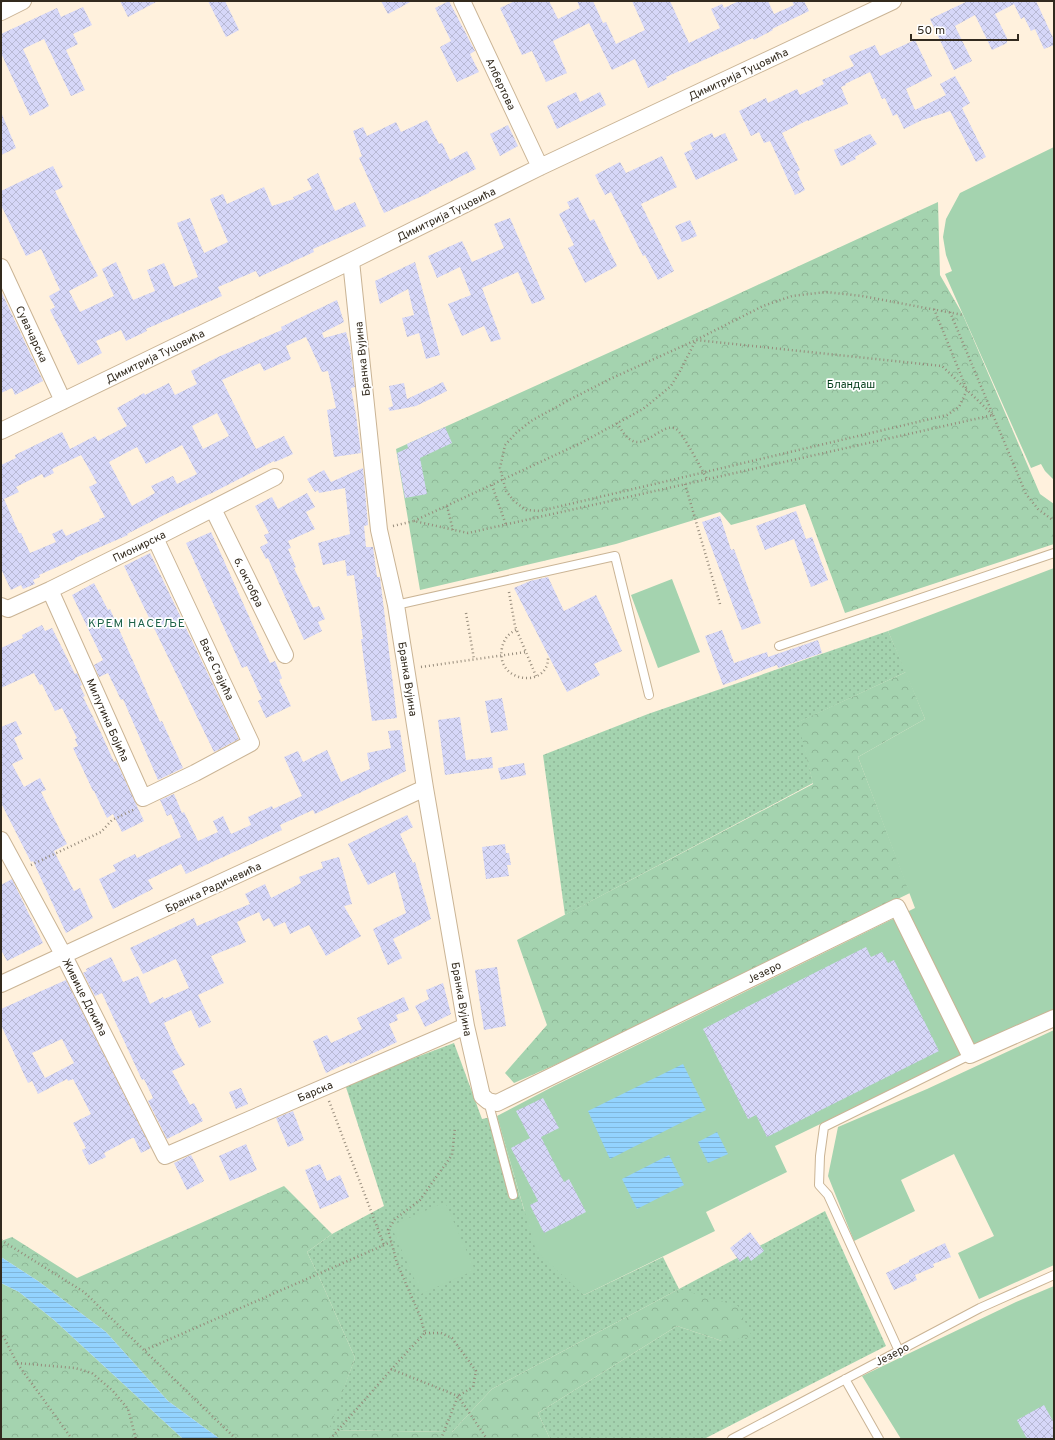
<svg xmlns="http://www.w3.org/2000/svg" width="1055" height="1440" font-family="Overpass,sans-serif">
  <style>
    .grass { fill: url(#grass-dots) }
    .forest { fill: url(#forest-crowns) }
    .garden { fill: #a4d3af }
    .water { fill: url(#water-rules) }
    .building { fill: url(#building-cross-hatch); fill-rule: evenodd }
    .lines { fill: none; stroke-linecap: round; stroke-linejoin: round }
    .service-casing { stroke: #cab495; stroke-width: 10 }
    .minor-casing { stroke: #cab495; stroke-width: 18 }
    .path { stroke: #968b7b; stroke-width: 2.5; stroke-dasharray: 1 3; stroke-linecap: butt }
    .service { stroke: #fff; stroke-width: 8 }
    .minor { stroke: #fff; stroke-width: 16 }
    .labels { text-anchor: middle; stroke-width: 3.5; stroke-linejoin: round; paint-order: stroke }
    .street-label { font-size: 11px; fill: #322a1e; stroke: #fff }
    .park-label { font-size: 11px; fill: #003b17; stroke: #fff }
    .neighbourhood-label { font-size: 12px; letter-spacing: 1px; fill: #1c6147; stroke: #fff }
  </style>
  <defs>
    <pattern id="grass-dots" width="8" height="8" patternUnits="userSpaceOnUse"><rect width="8" height="8" fill="#a4d3af"/><path d="M2 2h.1M6 6h.1" fill="none" stroke="#8eb596" stroke-width="1.8" stroke-linecap="round"/></pattern>
    <pattern id="forest-crowns" width="20" height="18" patternUnits="userSpaceOnUse"><rect width="20" height="18" fill="#a4d3af"/><path d="M2 6a3 3 0 1 1 6 0M12 15a3 3 0 1 1 6 0" fill="none" stroke="#8eb596"/></pattern>
    <pattern id="water-rules" width="6" height="5" patternUnits="userSpaceOnUse"><rect width="6" height="5" fill="#93d3fe"/><path d="M0 2.5h6" fill="none" stroke="#7fb5d9"/></pattern>
    <pattern id="building-cross-hatch" width="8" height="8" patternUnits="userSpaceOnUse"><rect width="8" height="8" fill="#d6d7f8"/><path d="M0 0l8 8M0 8l8-8" fill="none" stroke="#b8b9d4"/></pattern>
  </defs>
  <rect width="100%" height="100%" fill="#fff1dd"/>
  <path class="grass" d="M 888,631 L 906,672 L 799,722 L 813,783 L 565,915 L 543,755 L 648,714 Z
    M 454,1043 L 482,1119 L 497,1116 L 524,1210 L 584,1295 L 663,1257 L 679,1289 L 825,1211 L 886,1346 L 704,1439 L 550,1439 L 538,1413 L 677,1326 L 722,1341 L 679,1289 L 492,1389 L 452,1432 L 328,1430 L 355,1358 L 320,1279 L 307,1252 L 332,1234 L 384,1206 L 345,1084 Z"/>
  <path class="forest" d="M 938,202 L 940,275 L 963,315 L 1040,494 L 1054,504 L 1054,544 L 845,613 L 805,504 L 731,525 L 720,512 L 616,544 L 420,590 L 396,449 L 699,312 Z
    M 906,672 L 925,719 L 858,757 L 910,893 L 566,1060 L 514,1083 L 505,1073 L 547,1025 L 517,940 L 813,784 L 798,722 Z
    M 284,1186 L 332,1234 L 307,1252 L 320,1279 L 355,1358 L 329,1430 L 452,1432 L 492,1389 L 679,1289 L 738,1306 L 752,1337 L 722,1341 L 677,1326 L 538,1413 L 550,1439 L 220,1439 L 168,1401 L 106,1332 L 38,1281 L 1,1257 L 1,1241 L 12,1237 L 77,1278 Z
    M 1,1283 L 19,1292 L 54,1320 L 183,1439 L 1,1439 Z"/>
  <path class="garden" d="M 1054,147 L 1054,480 L 1045,471 L 1041,464 L 1031,468 L 945,274 L 952,271 L 946,255 L 943,237 L 946,219 L 960,193 Z
    M 1054,568 L 1054,1012 L 985,1044 L 775,1146 L 787,1172 L 706,1212 L 715,1231 L 584,1295 L 536,1251 L 497,1116 L 554,1086 L 915,908 L 858,757 L 925,719 L 888,631 Z
    M 672,579 L 700,652 L 658,668 L 631,595 Z
    M 1054,1030 L 1054,1265 L 979,1299 L 958,1253 L 994,1236 L 954,1154 L 901,1180 L 915,1211 L 854,1241 L 828,1176 L 838,1127 L 927,1089 Z
    M 445,1202 L 475,1270 L 421,1294 L 391,1226 Z
    M 1054,1286 L 1054,1439 L 901,1439 L 862,1376 L 1016,1302 Z"/>
  <path class="water" d="M 683,1064 L 706,1110 L 610,1159 L 588,1111 Z
    M 717,1132 L 728,1154 L 708,1163 L 698,1142 Z
    M 669,1155 L 684,1185 L 637,1209 L 622,1179 Z
    M 1,1257 L 38,1281 L 106,1332 L 168,1401 L 220,1439 L 183,1439 L 54,1320 L 19,1292 L 1,1283 Z"/>
  <path class="building" d="M 120,1 L 158,1 L 128,17 Z
    M 208,1 L 225,1 L 239,30 L 226,37 Z
    M 381,1 L 412,1 L 388,14 Z
    M 449,1 L 475,51 L 470,54 L 479,72 L 457,82 L 440,47 L 451,41 L 435,8 Z
    M 515,1 L 549,1 L 558,19 L 580,8 L 577,1 L 593,1 L 603,23 L 606,22 L 616,44 L 645,30 L 632,1 L 670,1 L 689,43 L 720,28 L 711,9 L 722,4 L 724,8 L 739,1 L 768,1 L 774,14 L 794,5 L 792,1 L 804,1 L 809,11 L 772,29 L 773,30 L 754,40 L 753,38 L 666,77 L 667,79 L 648,88 L 635,59 L 612,70 L 589,23 L 553,41 L 567,73 L 546,82 L 532,51 L 522,55 L 500,8 Z
    M 968,1 L 1036,1 L 1054,40 L 1054,45 L 1044,49 L 1035,29 L 1031,31 L 1024,17 L 1021,19 L 1014,4 L 995,14 L 1007,38 L 1007,43 L 992,50 L 975,15 L 955,26 L 972,61 L 954,70 L 930,19 Z
    M 83,7 L 92,25 L 73,34 L 78,44 L 66,50 L 85,90 L 71,96 L 44,39 L 23,49 L 49,106 L 30,116 L 1,53 L 1,34 L 57,8 L 61,17 Z
    M 915,40 L 932,76 L 906,89 L 915,110 L 946,95 L 940,84 L 955,76 L 970,103 L 962,108 L 986,157 L 976,162 L 950,111 L 920,121 L 904,129 L 897,114 L 893,116 L 885,98 L 882,99 L 870,72 L 845,84 L 846,85 L 841,87 L 848,104 L 808,121 L 808,120 L 782,133 L 800,170 L 797,172 L 805,190 L 795,195 L 770,141 L 764,143 L 759,132 L 751,136 L 739,111 L 766,98 L 768,103 L 797,89 L 800,95 L 824,84 L 822,80 L 854,66 L 849,56 L 875,45 L 880,56 Z
    M 576,92 L 580,102 L 600,92 L 606,105 L 557,129 L 547,106 Z
    M 1,112 L 16,148 L 1,155 Z
    M 427,120 L 439,144 L 442,143 L 450,160 L 467,151 L 476,169 L 429,192 L 429,193 L 384,213 L 359,158 L 362,156 L 353,131 L 363,127 L 367,136 L 396,122 L 401,132 Z
    M 508,125 L 518,146 L 500,156 L 490,134 Z
    M 712,133 L 714,138 L 725,133 L 738,160 L 696,180 L 684,153 L 693,149 L 690,143 Z
    M 870,134 L 877,144 L 855,157 L 856,159 L 841,166 L 834,150 Z
    M 662,156 L 677,187 L 641,204 L 674,271 L 658,280 L 645,255 L 643,256 L 611,192 L 605,195 L 595,175 L 620,162 L 626,173 Z
    M 53,166 L 63,187 L 55,191 L 98,276 L 69,291 L 80,312 L 114,296 L 102,269 L 116,262 L 133,300 L 155,291 L 147,270 L 164,263 L 174,287 L 198,277 L 177,223 L 190,218 L 204,253 L 228,242 L 210,199 L 223,194 L 227,204 L 264,187 L 272,206 L 294,199 L 293,197 L 312,189 L 307,179 L 318,173 L 335,211 L 355,202 L 366,226 L 313,249 L 314,252 L 259,277 L 256,271 L 218,287 L 222,296 L 146,329 L 147,331 L 126,341 L 121,330 L 96,341 L 102,353 L 78,365 L 50,310 L 55,307 L 49,296 L 60,290 L 41,249 L 26,256 L 1,205 L 1,191 Z
    M 578,197 L 590,221 L 594,219 L 617,266 L 585,283 L 568,248 L 574,245 L 559,214 L 570,208 L 567,202 Z
    M 510,218 L 545,299 L 532,304 L 518,272 L 482,288 L 501,339 L 491,342 L 484,326 L 462,336 L 448,304 L 471,295 L 460,267 L 437,278 L 428,256 L 462,241 L 472,262 L 504,248 L 494,224 Z
    M 690,220 L 697,236 L 682,242 L 675,226 Z
    M 415,262 L 440,355 L 426,359 L 419,333 L 407,337 L 402,318 L 414,315 L 408,289 L 380,304 L 375,281 Z
    M 1,291 L 43,381 L 15,395 L 12,388 L 1,393 Z
    M 337,300 L 344,322 L 322,333 L 324,338 L 346,332 L 350,347 L 355,387 L 351,388 L 356,415 L 361,453 L 334,457 L 327,410 L 336,408 L 328,371 L 322,372 L 306,337 L 286,346 L 291,359 L 264,371 L 260,363 L 222,380 L 256,449 L 284,436 L 293,454 L 275,462 L 274,461 L 214,492 L 164,515 L 127,534 L 128,535 L 75,558 L 75,559 L 39,575 L 40,577 L 33,580 L 35,584 L 23,589 L 21,585 L 11,590 L 1,569 L 1,465 L 16,458 L 15,455 L 62,432 L 70,449 L 95,436 L 98,441 L 127,426 L 117,408 L 144,393 L 145,395 L 169,383 L 175,395 L 197,384 L 191,371 L 218,357 L 282,330 L 281,327 ZM 217,413 L 229,436 L 203,449 L 192,426 ZM 182,445 L 197,474 L 177,484 L 173,476 L 151,486 L 155,493 L 132,506 L 109,462 L 137,447 L 146,464 ZM 81,455 L 97,483 L 89,487 L 105,517 L 99,519 L 100,521 L 66,536 L 62,529 L 52,534 L 56,542 L 30,553 L 21,533 L 19,533 L 4,499 L 19,492 L 16,487 L 42,474 L 44,478 L 54,473 L 52,469 Z
    M 443,382 L 447,391 L 416,406 L 390,411 L 388,408 L 393,406 L 389,386 L 404,383 L 407,399 Z
    M 445,427 L 452,443 L 420,458 L 427,494 L 405,498 L 397,453 L 408,448 L 407,444 Z
    M 363,468 L 368,525 L 364,526 L 366,547 L 373,547 L 377,577 L 380,577 L 397,718 L 372,721 L 361,639 L 363,639 L 354,575 L 347,576 L 345,560 L 323,565 L 318,543 L 350,534 L 345,488 L 319,493 L 318,490 L 315,492 L 307,479 L 324,470 L 331,482 Z
    M 307,493 L 315,507 L 306,512 L 315,529 L 288,541 L 291,548 L 288,549 L 296,567 L 294,568 L 313,608 L 319,606 L 325,619 L 318,622 L 322,631 L 304,640 L 268,558 L 266,559 L 260,547 L 268,543 L 264,535 L 269,533 L 255,506 L 272,497 L 278,509 Z
    M 796,511 L 806,539 L 812,537 L 828,580 L 811,587 L 794,539 L 765,550 L 756,526 Z
    M 720,516 L 731,550 L 734,549 L 761,623 L 742,630 L 702,522 Z
    M 211,532 L 270,663 L 275,661 L 282,678 L 279,680 L 291,706 L 266,718 L 258,701 L 262,699 L 247,666 L 242,668 L 186,543 Z
    M 150,553 L 239,739 L 214,752 L 124,566 Z
    M 548,577 L 564,611 L 596,595 L 622,651 L 594,664 L 600,675 L 567,692 L 514,588 L 530,581 Z
    M 94,583 L 108,610 L 110,609 L 160,722 L 162,721 L 183,768 L 158,780 L 123,699 L 121,700 L 108,673 L 99,677 L 94,665 L 103,660 L 72,595 Z
    M 42,625 L 45,631 L 52,628 L 75,674 L 77,673 L 82,685 L 80,686 L 85,696 L 83,697 L 101,733 L 114,762 L 116,761 L 144,821 L 122,832 L 113,814 L 107,818 L 94,791 L 93,791 L 73,748 L 78,746 L 75,739 L 77,738 L 62,708 L 55,711 L 42,684 L 40,685 L 34,673 L 1,688 L 1,648 L 23,638 L 22,635 Z
    M 722,630 L 734,663 L 767,652 L 768,657 L 818,640 L 822,653 L 778,668 L 777,665 L 723,685 L 705,636 Z
    M 502,698 L 508,730 L 491,733 L 485,701 Z
    M 460,717 L 466,760 L 492,757 L 493,768 L 445,775 L 438,720 Z
    M 16,721 L 22,734 L 14,738 L 23,759 L 12,764 L 24,787 L 40,778 L 46,790 L 41,792 L 67,844 L 54,851 L 74,891 L 80,888 L 93,918 L 66,933 L 33,861 L 31,862 L 1,803 L 1,727 Z
    M 400,730 L 406,771 L 315,814 L 313,810 L 280,825 L 282,830 L 186,874 L 181,864 L 148,880 L 153,889 L 113,909 L 99,879 L 116,871 L 113,865 L 135,854 L 137,858 L 181,837 L 171,814 L 167,816 L 160,800 L 174,794 L 182,813 L 184,812 L 198,841 L 218,832 L 213,821 L 223,816 L 231,834 L 251,825 L 248,817 L 272,806 L 273,809 L 302,796 L 284,757 L 298,751 L 303,762 L 327,750 L 341,782 L 370,769 L 367,753 L 391,748 L 388,731 Z
    M 524,763 L 526,775 L 501,780 L 498,768 Z
    M 407,815 L 413,827 L 400,834 L 413,863 L 415,862 L 431,919 L 393,939 L 402,958 L 388,965 L 373,929 L 406,913 L 395,872 L 368,885 L 348,844 Z
    M 505,844 L 506,853 L 509,853 L 511,865 L 507,865 L 509,876 L 486,879 L 482,847 Z
    M 339,857 L 352,904 L 344,906 L 361,936 L 326,956 L 309,925 L 290,934 L 285,922 L 274,927 L 269,918 L 263,921 L 259,912 L 237,922 L 246,942 L 211,956 L 224,983 L 198,995 L 211,1022 L 199,1028 L 191,1010 L 164,1023 L 175,1048 L 185,1065 L 172,1071 L 190,1105 L 194,1103 L 203,1121 L 167,1139 L 148,1101 L 153,1098 L 144,1079 L 142,1080 L 102,993 L 95,996 L 83,973 L 87,971 L 86,969 L 111,957 L 123,982 L 138,976 L 150,1004 L 163,997 L 164,999 L 189,988 L 176,959 L 143,974 L 130,948 L 194,918 L 197,926 L 250,904 L 245,894 L 265,884 L 271,898 L 301,883 L 299,877 L 323,868 L 321,862 Z
    M 12,879 L 43,943 L 7,961 L 1,950 L 1,885 Z
    M 866,947 L 871,957 L 882,952 L 888,963 L 894,960 L 939,1051 L 767,1137 L 756,1115 L 748,1119 L 703,1029 Z
    M 497,967 L 506,1026 L 484,1030 L 475,970 Z
    M 66,980 L 151,1148 L 141,1153 L 134,1138 L 132,1138 L 104,1153 L 106,1157 L 89,1165 L 82,1150 L 86,1148 L 73,1123 L 91,1114 L 73,1079 L 68,1081 L 67,1079 L 38,1094 L 32,1081 L 28,1083 L 1,1025 L 1,1009 ZM 62,1039 L 74,1063 L 45,1078 L 32,1053 Z
    M 443,983 L 451,1014 L 425,1027 L 415,1006 L 429,999 L 426,990 Z
    M 404,997 L 409,1010 L 396,1015 L 398,1020 L 389,1024 L 397,1042 L 350,1064 L 349,1062 L 326,1073 L 313,1041 L 327,1035 L 331,1043 L 362,1029 L 357,1018 Z
    M 241,1088 L 248,1104 L 236,1109 L 229,1092 Z
    M 543,1098 L 559,1128 L 541,1137 L 564,1182 L 569,1179 L 586,1212 L 544,1233 L 530,1205 L 538,1201 L 511,1148 L 530,1138 L 516,1111 Z
    M 293,1111 L 304,1140 L 288,1147 L 276,1118 Z
    M 246,1144 L 257,1170 L 230,1181 L 219,1156 Z
    M 191,1155 L 204,1181 L 187,1190 L 174,1163 Z
    M 320,1164 L 327,1181 L 340,1175 L 349,1197 L 320,1209 L 305,1170 Z
    M 750,1232 L 764,1251 L 751,1261 L 748,1256 L 740,1262 L 730,1248 Z
    M 945,1243 L 951,1257 L 933,1264 L 934,1267 L 915,1275 L 917,1280 L 894,1290 L 886,1273 L 909,1262 L 909,1260 Z
    M 1044,1405 L 1054,1423 L 1054,1439 L 1027,1439 L 1017,1420 Z"/>
  <g class="lines">
    <defs>
      <path id="service" d="M 396,605 L 615,556 L 649,695
        M 779,646 L 1054,553
        M 488,1101 L 513,1195
        M 899,1351 L 828,1195 L 819,1185 L 820,1156 L 824,1127 L 970,1055
        M 845,1379 L 879,1439
        M 732,1439 L 980,1308 L 1054,1275"/>
      <path id="minor" d="M 462,1 L 540,167
        M 1,12 L 23,1
        M 351,261 L 379,530 L 396,605 L 425,788 L 466,1026 L 482,1096 L 488,1101 L 497,1103 L 897,907 L 970,1055 L 1054,1018
        M 1,267 L 63,401
        M 1,431 L 351,261 L 540,167 L 893,1
        M 213,509 L 285,655
        M 50,590 L 143,798 L 195,773 L 251,743 L 155,538
        M 1,606 L 8,609 L 50,590 L 155,538 L 275,477
        M 1,840 L 64,956 L 165,1156 L 466,1026
        M 1,984 L 425,788"/>
    </defs>
    <use href="#service" class="service-casing"/>
    <use href="#minor" class="minor-casing"/>
    <path class="path" d="M 934,309 L 967,390 L 959,407 L 947,415 L 540,511 L 526,510 L 514,501 L 506,491 L 500,468 L 505,445 L 516,433 L 531,421 L 569,400 L 610,379 L 696,340 L 763,306 L 792,296 L 826,292 L 862,296 L 963,315
      M 950,312 L 1026,494 L 1038,509 L 1054,521
      M 617,423 C 621,429 625,437 631,440 C 645,450 664,421 676,429 C 683,433 702,470 707,479
      M 685,484 L 720,604
      M 492,485 L 506,525
      M 447,506 L 453,530
      M 414,521 L 581,443 L 643,409 L 671,386 L 680,371 L 696,340 L 942,366 L 993,415
      M 393,526 L 414,521 L 468,533 L 993,415
      M 509,592 L 515,626 L 536,676
      M 466,613 L 474,659
      M 516,630 C 508,634 504,639 502,648 C 495,683 548,689 548,658
      M 421,667 L 526,652
      M 31,865 L 101,832 L 112,820 L 135,809
      M 329,1101 L 384,1245
      M 1,1240 L 84,1292 L 236,1439
      M 1,1332 L 17,1363 L 72,1439
      M 425,1333 L 441,1333 L 452,1338 L 476,1371 L 473,1387 L 458,1396 L 441,1439
      M 145,1350 L 391,1242
      M 17,1363 L 75,1368 L 92,1373 L 113,1391 L 128,1409 L 136,1439
      M 391,1369 L 458,1396 L 487,1439
      M 330,1439 C 362,1404 392,1367 425,1333 L 420,1316 L 397,1263 L 388,1230 L 395,1219 L 420,1200 L 452,1155 L 455,1127"/>
    <use href="#service" class="service"/>
    <use href="#minor" class="minor"/>
  </g>
  <g class="labels">
    <g class="street-label">
      <text transform="translate(738 74) rotate(-25)" y="4">Димитрија Туцовића</text>
      <text transform="translate(501 84) rotate(65)" y="4">Албертова</text>
      <text transform="translate(446 214) rotate(-26)" y="4">Димитрија Туцовића</text>
      <text transform="translate(32 334) rotate(65)" y="4">Сувачарска</text>
      <text transform="translate(155 356) rotate(-26)" y="4">Димитрија Туцовића</text>
      <text transform="translate(362 359) rotate(-96)" y="4">Бранка Вујина</text>
      <text transform="translate(139 546) rotate(-26)" y="4">Пионирска</text>
      <text transform="translate(249 582) rotate(64)" y="4">6. октобра</text>
      <text transform="translate(217 669) rotate(65)" y="4">Васе Стајића</text>
      <text transform="translate(408 679) rotate(81)" y="4">Бранка Вујина</text>
      <text transform="translate(108 720) rotate(66)" y="4">Милутина Бојића</text>
      <text transform="translate(213 887) rotate(-25)" y="4">Бранка Радичевића</text>
      <text transform="translate(764 972) rotate(-26)" y="4">Језеро</text>
      <text transform="translate(85 997) rotate(63)" y="4">Живице Докића</text>
      <text transform="translate(462 999) rotate(80)" y="4">Бранка Вујина</text>
      <text transform="translate(315 1091) rotate(-23)" y="4">Барска</text>
      <text transform="translate(892 1354) rotate(-28)" y="4">Језеро</text>
    </g>
    <g class="park-label">
      <text x="851" y="388">Бландаш</text>
    </g>
    <g class="neighbourhood-label">
      <text x="137" y="627">КРЕМ НАСЕЉЕ</text>
    </g>
  </g>
  <rect width="1055" height="1440" fill="none" stroke="#322a1e" stroke-width="4"/>
  <path d="M911 34v6h107v-6" fill="none" stroke="#322a1e" stroke-width="2"/>
  <text x="917" y="34" font-size="12" fill="#322a1e" stroke="#ffffff" stroke-width="3" paint-order="stroke">50 m</text>
</svg>
